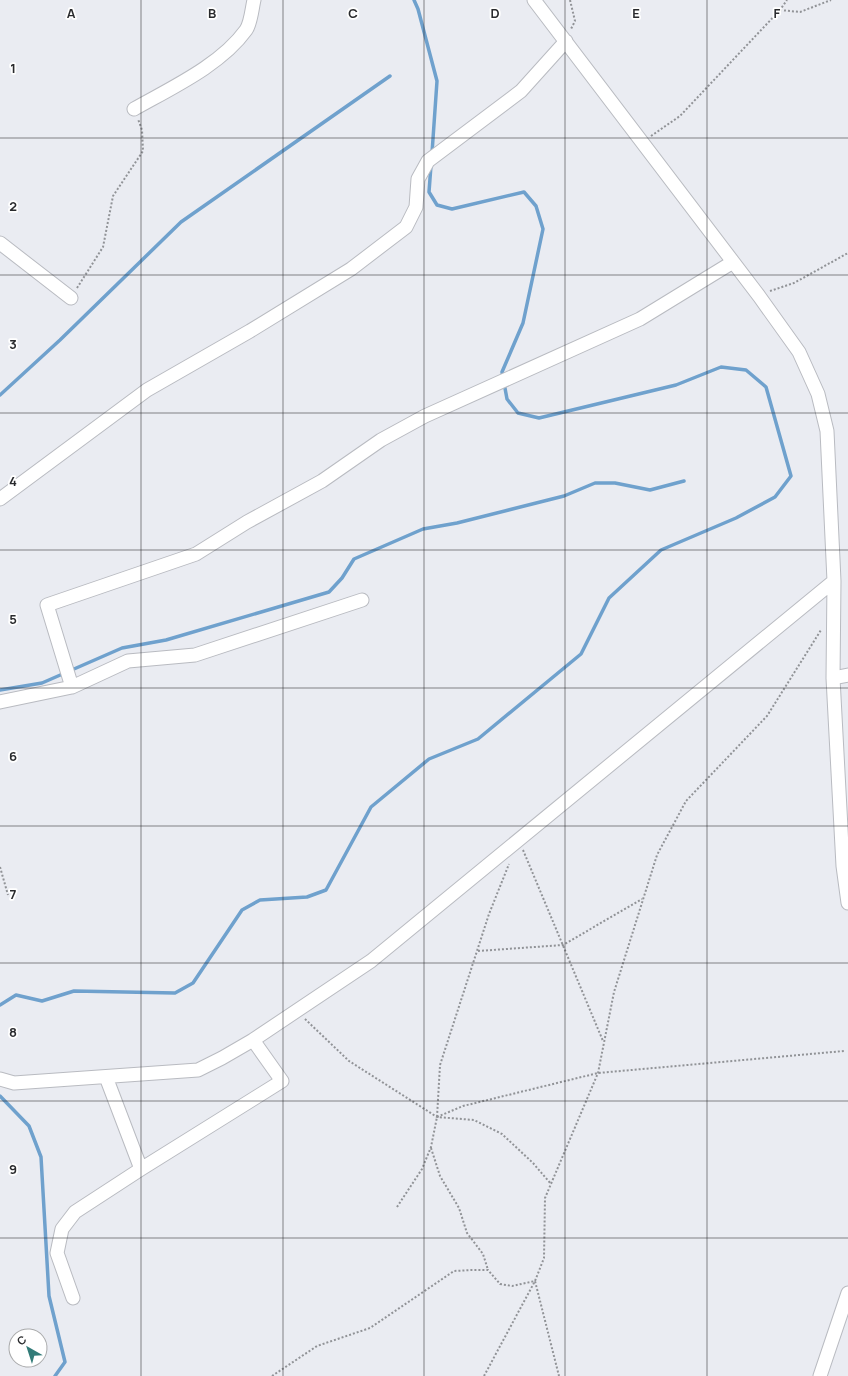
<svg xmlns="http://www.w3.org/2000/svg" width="848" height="1376" font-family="Manrope,sans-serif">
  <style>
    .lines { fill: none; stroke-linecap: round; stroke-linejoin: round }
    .stream { stroke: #6fa1cd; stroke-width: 3.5 }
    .minor-casing { stroke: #b9bbc1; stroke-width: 15 }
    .path { stroke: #919397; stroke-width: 2; stroke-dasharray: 2 2; stroke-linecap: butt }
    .minor { stroke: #fff; stroke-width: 13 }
    .grid { fill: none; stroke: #292a2d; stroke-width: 1; stroke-opacity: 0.55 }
    .grid-label { font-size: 13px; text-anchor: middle; font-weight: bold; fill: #292a2d; stroke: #fff; stroke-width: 3.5; stroke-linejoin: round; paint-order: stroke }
  </style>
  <rect width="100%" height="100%" fill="#eaecf2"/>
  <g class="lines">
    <path class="stream" d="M 414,0 L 418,9 L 437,81 L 432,153
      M 0,395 L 60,340 L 181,222 L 390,76
      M 0,690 L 42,683 L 122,648 L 166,640 L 329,592 L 342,578 L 354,559 L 423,529 L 457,523 L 564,496 L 595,483 L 615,483 L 650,490 L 684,481
      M 0,1005 L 16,995 L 42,1001 L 74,991 L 175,993 L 193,983 L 242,910 L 260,900 L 307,897 L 326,890 L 371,807 L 429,759 L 478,739 L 581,654 L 609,598 L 661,550 L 736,518 L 775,497 L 791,476 L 766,387 L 746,370 L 721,367 L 676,385 L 539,418 L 518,413 L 507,399 L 502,372 L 523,323 L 543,229 L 536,206 L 524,192 L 452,209 L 437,205 L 429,192 L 431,165
      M 0,1096 L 29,1126 L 41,1157 L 49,1296 L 65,1362 L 55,1376"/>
    <defs>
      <path id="minor" d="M 534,0 L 759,296 L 799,352 L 818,394 L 827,431 L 834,581 L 833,678 L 843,866 L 848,903
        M 134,109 C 171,88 221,65 246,30 C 251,23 252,8 254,0
        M 0,243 L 71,298
        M 0,499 L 147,390 L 250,331 L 351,269 L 406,227 L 416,207 L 418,179 L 428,161 L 521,91 L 566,41
        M 833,678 L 848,675
        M 72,687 L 47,605 L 196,554 L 247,522 L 322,481 L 381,440 L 425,416 L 640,319 L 733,262
        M 0,702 L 72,687 L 128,661 L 195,655 L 362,600
        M 106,1077 L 141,1169
        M 0,1079 L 14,1083 L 198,1070 L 222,1058 L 253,1040 L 371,961 L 834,581
        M 73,1298 L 57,1253 L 62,1229 L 75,1212 L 141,1169 L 282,1081 L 253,1040
        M 820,1376 L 848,1293"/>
    </defs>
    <use href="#minor" class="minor-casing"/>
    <path class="path" d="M 570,0 L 575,21 L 571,29
      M 780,10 L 800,12 L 831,0
      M 651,136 L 680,116 L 780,10 L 787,0
      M 77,288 L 103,247 L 113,196 L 143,151 L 142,130 L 138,119
      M 770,291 L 794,283 L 848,253
      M 523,850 L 603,1041
      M 0,867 L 8,895
      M 478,951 L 563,945 L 642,899
      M 305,1019 L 349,1061 L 437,1117 L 474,1120 L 502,1134 L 533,1163 L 551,1184
      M 437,1117 L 463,1106 L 598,1073 L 844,1051
      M 431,1148 L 440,1176 L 459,1208 L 467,1233 L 483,1254 L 488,1270
      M 397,1207 L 422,1169 L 431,1147 L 437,1117 L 440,1065 L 489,914 L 509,864
      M 272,1376 L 317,1346 L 370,1328 L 454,1271 L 472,1270 L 488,1270 L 500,1284 L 512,1286 L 535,1281 L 559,1376
      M 484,1376 L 535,1281 L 544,1258 L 545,1198 L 598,1073 L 614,992 L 657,855 L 686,801 L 767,716 L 821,630"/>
    <use href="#minor" class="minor"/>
  </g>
  <path class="grid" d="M 141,0 L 141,1376M 283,0 L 283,1376M 424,0 L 424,1376M 565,0 L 565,1376M 707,0 L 707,1376M 0,138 L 848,138M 0,275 L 848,275M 0,413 L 848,413M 0,550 L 848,550M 0,688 L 848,688M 0,826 L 848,826M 0,963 L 848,963M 0,1101 L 848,1101M 0,1238 L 848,1238"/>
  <g class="grid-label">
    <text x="71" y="18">A</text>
    <text x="212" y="18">B</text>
    <text x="353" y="18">C</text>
    <text x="495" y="18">D</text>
    <text x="636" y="18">E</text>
    <text x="777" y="18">F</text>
    <text x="13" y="73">1</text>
    <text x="13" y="211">2</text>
    <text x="13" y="349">3</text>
    <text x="13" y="486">4</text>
    <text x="13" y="624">5</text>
    <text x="13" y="761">6</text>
    <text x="13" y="899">7</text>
    <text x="13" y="1037">8</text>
    <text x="13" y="1174">9</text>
  </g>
  <g transform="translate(28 1348) rotate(321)"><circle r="19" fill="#ffffff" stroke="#a9aaab"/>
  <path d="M0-3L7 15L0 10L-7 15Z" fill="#327b78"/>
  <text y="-6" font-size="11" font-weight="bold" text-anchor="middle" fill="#292a2d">С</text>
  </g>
</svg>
